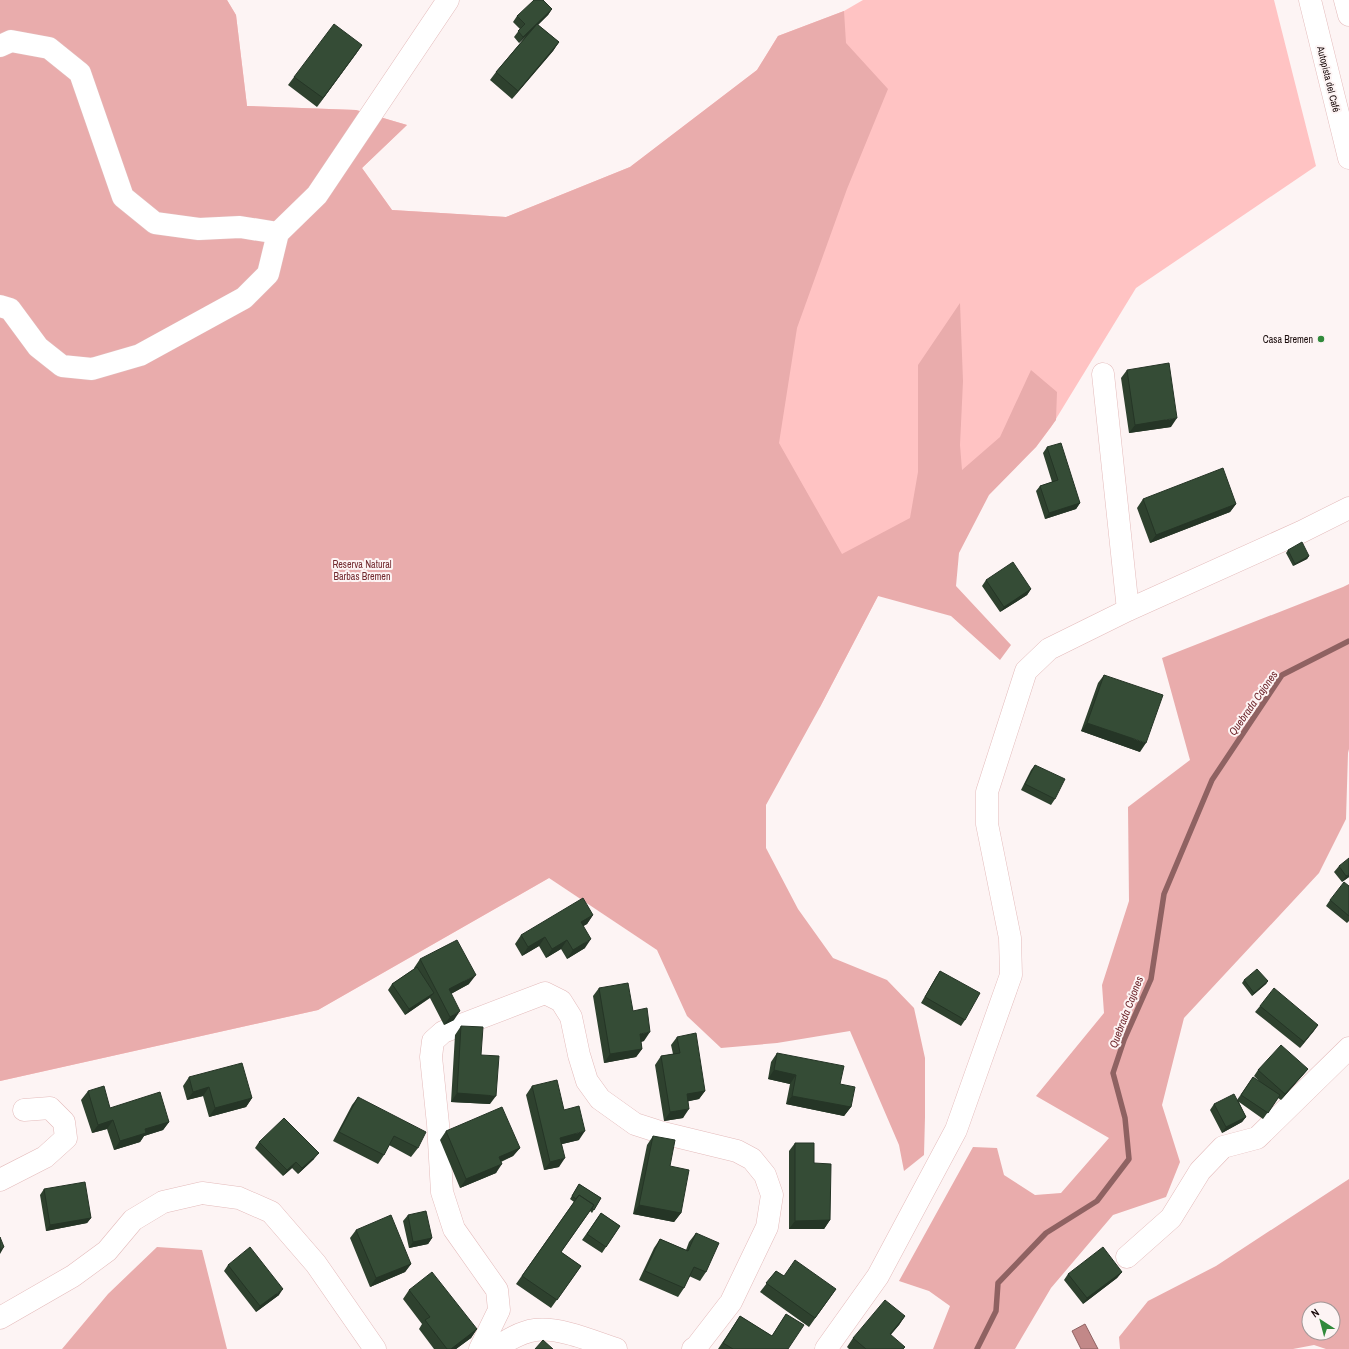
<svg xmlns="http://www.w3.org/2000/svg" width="1349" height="1349" font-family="'Archivo Narrow',sans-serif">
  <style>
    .green { fill: #ffc3c3 }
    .forest { fill: #e9acac; fill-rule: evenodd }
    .water { fill: #c28888; stroke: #8f6262 }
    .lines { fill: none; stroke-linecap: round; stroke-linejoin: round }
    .stream { stroke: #8f6262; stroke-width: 5.5 }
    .minor-casing { stroke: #e4bbbb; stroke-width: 23 }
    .highway-casing { stroke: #e4bbbb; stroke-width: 23 }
    .minor { stroke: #fff; stroke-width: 22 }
    .highway { stroke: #fff; stroke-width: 22 }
    .wall { fill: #2e412e }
    .shaded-wall { fill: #253526 }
    .building { fill: #354c36; stroke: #253526 }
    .poi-dot { fill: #318a3b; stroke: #fdf4f4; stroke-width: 1.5 }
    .labels { text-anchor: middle; stroke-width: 4; stroke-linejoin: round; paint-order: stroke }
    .street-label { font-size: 10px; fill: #190b0b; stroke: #fdf4f4 }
    .poi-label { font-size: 10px; fill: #190b0b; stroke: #fdf4f4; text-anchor: end }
    .park-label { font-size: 10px; fill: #722a2f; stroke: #fdf4f4 }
    .water-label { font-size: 11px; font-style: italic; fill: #70292e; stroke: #fdf4f4 }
  </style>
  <rect width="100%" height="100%" fill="#fdf4f4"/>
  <path class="green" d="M 0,0 L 227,0 L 236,15 L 247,106 L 356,110 L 407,125 L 362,168 L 392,210 L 506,217 L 630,167 L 757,70 L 778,36 L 844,11 L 863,0 L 1274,0 L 1316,166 L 1136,288 L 1051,427 L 1036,447 L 878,596 L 820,707 L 549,878 L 318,1010 L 0,1081 Z"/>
  <path class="forest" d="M 0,0 L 227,0 L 236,15 L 247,106 L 356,110 L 407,125 L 362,168 L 392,210 L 506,217 L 630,167 L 757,70 L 778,36 L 844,11 L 846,43 L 888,89 L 847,189 L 797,328 L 779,443 L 842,554 L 910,518 L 918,472 L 918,365 L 960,303 L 963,381 L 960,445 L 962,470 L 1000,437 L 1031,370 L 1057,392 L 1056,420 L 1036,447 L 989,495 L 959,553 L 956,586 L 1011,645 L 1000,660 L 951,616 L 878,596 L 820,707 L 766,805 L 766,848 L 798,909 L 833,958 L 887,980 L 914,1008 L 925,1058 L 925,1117 L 924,1155 L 904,1171 L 899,1145 L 850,1031 L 777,1043 L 721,1048 L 687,1016 L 657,950 L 549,878 L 318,1010 L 0,1081 Z
    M 1349,584 L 1349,749 L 1348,753 L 1346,819 L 1319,873 L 1184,1018 L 1162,1105 L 1180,1162 L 1166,1197 L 1113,1215 L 1051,1288 L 1015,1349 L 933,1349 L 950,1306 L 929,1291 L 899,1281 L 973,1147 L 997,1148 L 1004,1175 L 1035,1195 L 1061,1193 L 1109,1138 L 1036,1096 L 1104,1013 L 1102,985 L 1129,901 L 1128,807 L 1190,760 L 1162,658 L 1343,587 Z
    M 1349,1179 L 1349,1349 L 1326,1349 L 1314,1345 L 1293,1349 L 1120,1349 L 1119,1337 L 1148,1301 L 1216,1266 ZM 1309,1309 L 1333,1309 L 1333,1333 L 1309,1333 Z
    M 157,1247 L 202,1250 L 227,1349 L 62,1349 L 108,1294 Z"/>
  <path class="water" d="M 1085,1324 L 1098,1349 L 1081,1349 L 1072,1331 Z"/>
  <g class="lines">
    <path class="stream" d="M 977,1349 L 996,1311 L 998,1283 L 1046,1233 L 1097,1201 L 1129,1159 L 1125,1118 L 1113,1073 L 1124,1040 L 1151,979 L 1164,894 L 1212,780 L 1282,675 L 1349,641"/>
    <defs>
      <path id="minor" d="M 0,46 L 11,41 L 49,48 L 80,73 L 123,197 L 155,223 L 199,229 L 240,227 L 278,233
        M 0,306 L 10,309 L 38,347 L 62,366 L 92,369 L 140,355 L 244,298 L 268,274 L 278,233 L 317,195 L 448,0
        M 1103,374 L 1128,610
        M 0,1180 L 45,1157 L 66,1138 L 64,1122 L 50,1108 L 24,1110
        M 1127,1257 L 1171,1218 L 1200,1171 L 1223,1147 L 1257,1138 L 1349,1048
        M 0,1318 L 73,1276 L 107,1251 L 133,1220 L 163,1202 L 202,1193 L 239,1198 L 271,1212 L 316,1264 L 375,1349
        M 480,1349 L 499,1310 L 497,1290 L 454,1229 L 442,1192 L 438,1124 L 431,1057 L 433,1041 L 443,1032 L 545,993 L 561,1001 L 571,1017 L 579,1055 L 587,1081 L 600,1099 L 635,1124 L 663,1133 L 737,1151 L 752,1159 L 765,1175 L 772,1195 L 767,1227 L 731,1302 L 697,1346 L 693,1349
        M 494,1349 C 506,1341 520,1332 535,1330 C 560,1327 592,1341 616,1349
        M 826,1349 L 878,1276 L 956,1130 L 1011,975 L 1010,938 L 987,824 L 987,792 L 1026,671 L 1049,649 L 1128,610 L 1301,532 L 1349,508"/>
      <path id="highway" d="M 1310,0 L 1349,158
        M 1345,0 L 1349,15"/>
    </defs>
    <use href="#minor" class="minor-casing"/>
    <use href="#highway" class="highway-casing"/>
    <use href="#minor" class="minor"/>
    <use href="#highway" class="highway"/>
  </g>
  <path class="wall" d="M 552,9 L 548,15 L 538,25 L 559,42 L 553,51 L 512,99 L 490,80 L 496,72 L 526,36 L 519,43 L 514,37 L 520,29 L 513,22 L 517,16 Z
    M 362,45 L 317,107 L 288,85 L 294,77 Z
    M 1127,370 L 1171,427 L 1129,433 L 1121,378 Z
    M 1047,447 L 1080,503 L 1076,509 L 1045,519 L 1036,491 L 1040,486 L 1052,482 L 1043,453 Z
    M 1143,499 L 1236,504 L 1230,512 L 1150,543 L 1137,508 Z
    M 1288,550 L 1309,556 L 1307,559 L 1293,566 L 1286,553 Z
    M 986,580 L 1031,589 L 1027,595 L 1000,612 L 982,586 Z
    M 1104,675 L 1140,752 L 1081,731 L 1098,683 Z
    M 1035,765 L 1055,799 L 1051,805 L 1021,790 L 1031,770 Z
    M 1339,866 L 1349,877 L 1342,882 L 1334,872 Z
    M 1349,886 L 1349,921 L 1347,923 L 1326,906 L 1330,900 Z
    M 593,915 L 587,924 L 583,926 L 585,948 L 567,959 L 561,949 L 546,958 L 539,946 L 522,956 L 515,944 L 521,935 Z
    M 420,959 L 469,984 L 451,994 L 454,1020 L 444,1025 L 430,998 L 405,1015 L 388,990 L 392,984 L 414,969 L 414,968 Z
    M 940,971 L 965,1020 L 961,1026 L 921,1003 L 936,977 Z
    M 1244,980 L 1268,981 L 1266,984 L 1252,996 L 1242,983 Z
    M 599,988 L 633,1011 L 644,1041 L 641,1042 L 642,1049 L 636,1057 L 604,1063 L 593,996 Z
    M 1260,1006 L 1318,1025 L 1300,1048 L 1255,1012 Z
    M 461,1026 L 481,1055 L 490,1104 L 451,1102 L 455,1035 Z
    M 677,1037 L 705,1091 L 699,1099 L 688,1101 L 683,1118 L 664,1121 L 655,1065 L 661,1056 L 673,1054 L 671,1045 Z
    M 777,1053 L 840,1084 L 851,1107 L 844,1116 L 786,1104 L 790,1084 L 768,1079 L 771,1062 Z
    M 1308,1069 L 1303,1075 L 1281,1100 L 1278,1098 L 1263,1119 L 1239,1102 L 1246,1117 L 1242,1122 L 1222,1133 L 1210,1110 L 1214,1104 L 1237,1100 L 1253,1077 L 1260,1082 L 1254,1076 L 1258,1070 Z
    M 189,1077 L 252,1098 L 246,1107 L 209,1117 L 203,1096 L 187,1100 L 183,1086 Z
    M 532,1086 L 564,1110 L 579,1140 L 562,1144 L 559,1167 L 544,1170 L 526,1095 Z
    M 88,1091 L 110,1108 L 169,1122 L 163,1130 L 144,1136 L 140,1142 L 114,1150 L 107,1129 L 92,1133 L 81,1100 Z
    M 358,1097 L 418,1148 L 411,1157 L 389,1145 L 384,1155 L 378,1164 L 333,1141 L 352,1105 Z
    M 446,1131 L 520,1148 L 513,1156 L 501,1162 L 496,1173 L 460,1188 L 440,1140 Z
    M 653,1136 L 681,1213 L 674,1222 L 633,1214 L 647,1145 Z
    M 259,1142 L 314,1159 L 298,1174 L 292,1168 L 283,1176 L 255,1148 Z
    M 795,1143 L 814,1163 L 830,1220 L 824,1229 L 789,1229 L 789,1151 Z
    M 579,1184 L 601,1198 L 592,1213 L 590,1211 L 561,1252 L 581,1266 L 551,1308 L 516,1284 L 574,1202 L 570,1199 Z
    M 44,1189 L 91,1218 L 87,1223 L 46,1231 L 40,1195 Z
    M 601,1213 L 620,1226 L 602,1253 L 582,1240 Z
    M 408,1215 L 432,1238 L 428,1244 L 409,1248 L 403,1221 Z
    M 356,1230 L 411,1264 L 405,1272 L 370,1287 L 350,1238 Z
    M 696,1233 L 706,1272 L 700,1281 L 689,1276 L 684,1288 L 678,1297 L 639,1280 L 654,1248 L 660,1239 L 686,1250 L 689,1242 Z
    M 228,1265 L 279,1295 L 256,1312 L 224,1271 Z
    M 776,1271 L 784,1276 L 836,1289 L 809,1327 L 760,1292 Z
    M 1122,1272 L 1117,1278 L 1083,1304 L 1064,1280 L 1068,1274 Z
    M 409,1290 L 477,1329 L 471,1338 L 456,1349 L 434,1349 L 419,1329 L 422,1324 L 403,1299 Z
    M 786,1314 L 788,1349 L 718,1349 L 740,1316 L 772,1336 Z
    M 905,1316 L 899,1325 L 890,1335 L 904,1349 L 849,1349 L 847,1347 L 853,1338 Z"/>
  <path class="shaded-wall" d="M 552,9 L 548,15 L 519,43 L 523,37 Z
    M 559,42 L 553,51 L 512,99 L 518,91 Z
    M 362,45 L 356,54 L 317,107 L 323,98 Z
    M 1177,418 L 1171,427 L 1129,433 L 1135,425 Z
    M 1080,503 L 1076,509 L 1045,519 L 1049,513 Z
    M 1236,504 L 1230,512 L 1150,543 L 1156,535 Z
    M 1309,556 L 1307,559 L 1293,566 L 1295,564 Z
    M 1031,589 L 1027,595 L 1000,612 L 1004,607 Z
    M 1087,723 L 1146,743 L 1140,752 L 1081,731 Z
    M 1349,874 L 1349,877 L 1342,882 L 1346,876 Z
    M 593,915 L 587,924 L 575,931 L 581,922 Z
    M 545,937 L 539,946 L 522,956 L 528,947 Z
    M 591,939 L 585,948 L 567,959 L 573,950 Z
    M 567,940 L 561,949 L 546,958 L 552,949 Z
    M 476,975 L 469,984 L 443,998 L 449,989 Z
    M 1268,981 L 1266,984 L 1252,996 L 1254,993 Z
    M 434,993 L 429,998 L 405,1015 L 409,1009 Z
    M 460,1011 L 454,1020 L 444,1025 L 450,1017 Z
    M 1318,1025 L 1314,1031 L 1300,1048 L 1304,1042 Z
    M 650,1032 L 644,1041 L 634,1043 L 640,1034 Z
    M 642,1049 L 636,1057 L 604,1063 L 610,1054 Z
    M 1308,1069 L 1303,1075 L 1281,1100 L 1285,1094 Z
    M 774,1070 L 796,1075 L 790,1084 L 768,1079 Z
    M 209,1087 L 203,1096 L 187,1100 L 193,1092 Z
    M 705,1091 L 699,1099 L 681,1103 L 687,1094 Z
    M 457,1093 L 496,1096 L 490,1104 L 451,1102 Z
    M 792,1096 L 851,1107 L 844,1116 L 786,1104 Z
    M 252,1098 L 246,1107 L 209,1117 L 215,1108 Z
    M 689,1109 L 683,1118 L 664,1121 L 670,1112 Z
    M 1246,1117 L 1242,1122 L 1222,1133 L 1226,1127 Z
    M 113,1120 L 107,1129 L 92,1133 L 98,1125 Z
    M 169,1122 L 163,1130 L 144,1136 L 140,1142 L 114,1150 L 120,1141 L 145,1129 Z
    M 585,1131 L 579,1140 L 554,1146 L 560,1138 Z
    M 520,1148 L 513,1156 L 492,1165 L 499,1157 Z
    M 319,1153 L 314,1159 L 298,1174 L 302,1168 Z
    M 565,1158 L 559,1167 L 544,1170 L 550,1162 Z
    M 296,1162 L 292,1168 L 283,1176 L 287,1170 Z
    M 502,1164 L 496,1173 L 460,1188 L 466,1179 Z
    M 639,1205 L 681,1213 L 674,1222 L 633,1214 Z
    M 91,1218 L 87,1223 L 46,1231 L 50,1225 Z
    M 830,1220 L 824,1229 L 789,1229 L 795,1221 Z
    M 432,1238 L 428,1244 L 409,1248 L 413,1242 Z
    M 4,1247 L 0,1254 L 0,1249 Z
    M 411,1264 L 405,1272 L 370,1287 L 376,1278 Z
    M 1122,1272 L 1117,1278 L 1083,1304 L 1087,1298 Z
    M 283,1289 L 279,1295 L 256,1312 L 260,1306 Z
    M 905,1316 L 899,1325 L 884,1343 L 890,1334 Z
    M 477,1329 L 471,1338 L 456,1349 L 451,1349 Z"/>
  <path class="building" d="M 534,0 L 543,0 L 552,9 L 523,37 L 518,31 L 525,24 L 517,16 Z
    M 334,24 L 362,45 L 323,98 L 294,77 Z
    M 537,24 L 559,42 L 518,91 L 496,72 Z
    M 1169,363 L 1177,418 L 1135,425 L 1127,370 Z
    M 1061,443 L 1080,503 L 1049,513 L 1040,486 L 1058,480 L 1047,447 Z
    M 1223,468 L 1236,504 L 1156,535 L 1143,499 Z
    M 1302,542 L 1309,556 L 1295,564 L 1288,550 Z
    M 1013,562 L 1031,589 L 1004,607 L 986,580 Z
    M 1104,675 L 1163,695 L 1146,743 L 1087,723 Z
    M 1035,765 L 1065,779 L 1055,799 L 1025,784 Z
    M 1349,858 L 1349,874 L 1346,876 L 1339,866 Z
    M 1344,882 L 1349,886 L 1349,916 L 1330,900 Z
    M 583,898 L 593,915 L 581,922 L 591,939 L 573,950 L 567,940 L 552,949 L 545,937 L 528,947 L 521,935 Z
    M 457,940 L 476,975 L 449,989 L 460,1011 L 450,1017 L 420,959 Z
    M 417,967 L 434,993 L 409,1009 L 392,984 Z
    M 1257,969 L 1268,981 L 1254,993 L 1244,980 Z
    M 940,971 L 980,993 L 965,1020 L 925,997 Z
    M 628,983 L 633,1011 L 647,1008 L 650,1032 L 640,1034 L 642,1049 L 610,1054 L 599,988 Z
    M 1274,988 L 1318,1025 L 1304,1042 L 1260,1006 Z
    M 461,1026 L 483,1027 L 481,1055 L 499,1056 L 496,1096 L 457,1093 Z
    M 696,1033 L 705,1091 L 687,1094 L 689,1109 L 670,1112 L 661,1056 L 680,1053 L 677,1037 Z
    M 1281,1045 L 1308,1069 L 1285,1094 L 1258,1070 Z
    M 777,1053 L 844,1066 L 840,1084 L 855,1087 L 851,1107 L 792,1096 L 796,1075 L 774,1070 Z
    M 242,1063 L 252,1098 L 215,1108 L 209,1087 L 193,1092 L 189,1077 Z
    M 1253,1077 L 1280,1095 L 1268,1113 L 1241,1095 Z
    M 557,1080 L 564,1110 L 579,1106 L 585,1131 L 560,1138 L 565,1158 L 550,1162 L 532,1086 Z
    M 104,1086 L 110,1108 L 160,1092 L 169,1122 L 145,1129 L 146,1133 L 120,1141 L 113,1120 L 98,1125 L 88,1091 Z
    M 1234,1094 L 1246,1117 L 1226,1127 L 1214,1104 Z
    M 358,1097 L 426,1132 L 418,1148 L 394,1136 L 384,1155 L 339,1132 Z
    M 502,1107 L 520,1148 L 499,1157 L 502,1164 L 466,1179 L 446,1131 Z
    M 284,1118 L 319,1153 L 302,1168 L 296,1162 L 287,1170 L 259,1142 Z
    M 653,1136 L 675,1140 L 670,1166 L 689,1170 L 681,1213 L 639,1205 Z
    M 795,1143 L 814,1143 L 814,1163 L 831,1164 L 830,1220 L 795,1221 Z
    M 85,1182 L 91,1218 L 50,1225 L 44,1189 Z
    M 579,1184 L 601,1198 L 594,1210 L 592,1208 L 594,1205 L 579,1195 L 576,1199 L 572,1196 Z
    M 579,1195 L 594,1205 L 561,1252 L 581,1266 L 557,1300 L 522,1276 Z
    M 426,1211 L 432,1238 L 413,1242 L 408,1215 Z
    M 601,1213 L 620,1226 L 606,1247 L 587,1234 Z
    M 391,1215 L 411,1264 L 376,1278 L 356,1230 Z
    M 696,1233 L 719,1243 L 706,1272 L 694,1267 L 684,1288 L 645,1271 L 660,1239 L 688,1251 Z
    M 0,1237 L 4,1247 L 0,1249 Z
    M 250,1247 L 283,1289 L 260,1306 L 228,1265 Z
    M 1103,1247 L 1122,1272 L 1087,1298 L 1068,1274 Z
    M 795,1260 L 836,1289 L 815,1318 L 766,1283 L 776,1271 L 784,1276 Z
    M 432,1272 L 477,1329 L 451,1349 L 447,1349 L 425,1320 L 430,1317 L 409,1290 Z
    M 885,1300 L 905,1316 L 890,1334 L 905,1347 L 903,1349 L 866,1349 L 853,1338 Z
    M 786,1314 L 804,1325 L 788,1349 L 733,1349 L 723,1343 L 740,1316 L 772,1336 Z
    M 543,1340 L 553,1349 L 535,1349 Z"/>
  <circle class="poi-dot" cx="1321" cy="339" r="4"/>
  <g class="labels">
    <g class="street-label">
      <text transform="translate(1329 79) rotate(76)" y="4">Autopista del Café</text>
    </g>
    <g class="poi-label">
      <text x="1313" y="343">Casa Bremen</text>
    </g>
    <g class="park-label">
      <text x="362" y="568">Reserva Natural<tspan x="362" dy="12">Barbas Bremen</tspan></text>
    </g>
    <g class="water-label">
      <text transform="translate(1253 703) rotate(-55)" y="4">Quebrada Cajones</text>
      <text transform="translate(1126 1012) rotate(-69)" y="4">Quebrada Cajones</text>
    </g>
  </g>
  <g transform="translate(1321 1321) rotate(324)"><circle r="19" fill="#fdf4f4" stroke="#a29797"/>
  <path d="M0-3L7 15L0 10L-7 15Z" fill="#318a3b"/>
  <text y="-6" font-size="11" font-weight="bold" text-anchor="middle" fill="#190b0b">N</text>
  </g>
</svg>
